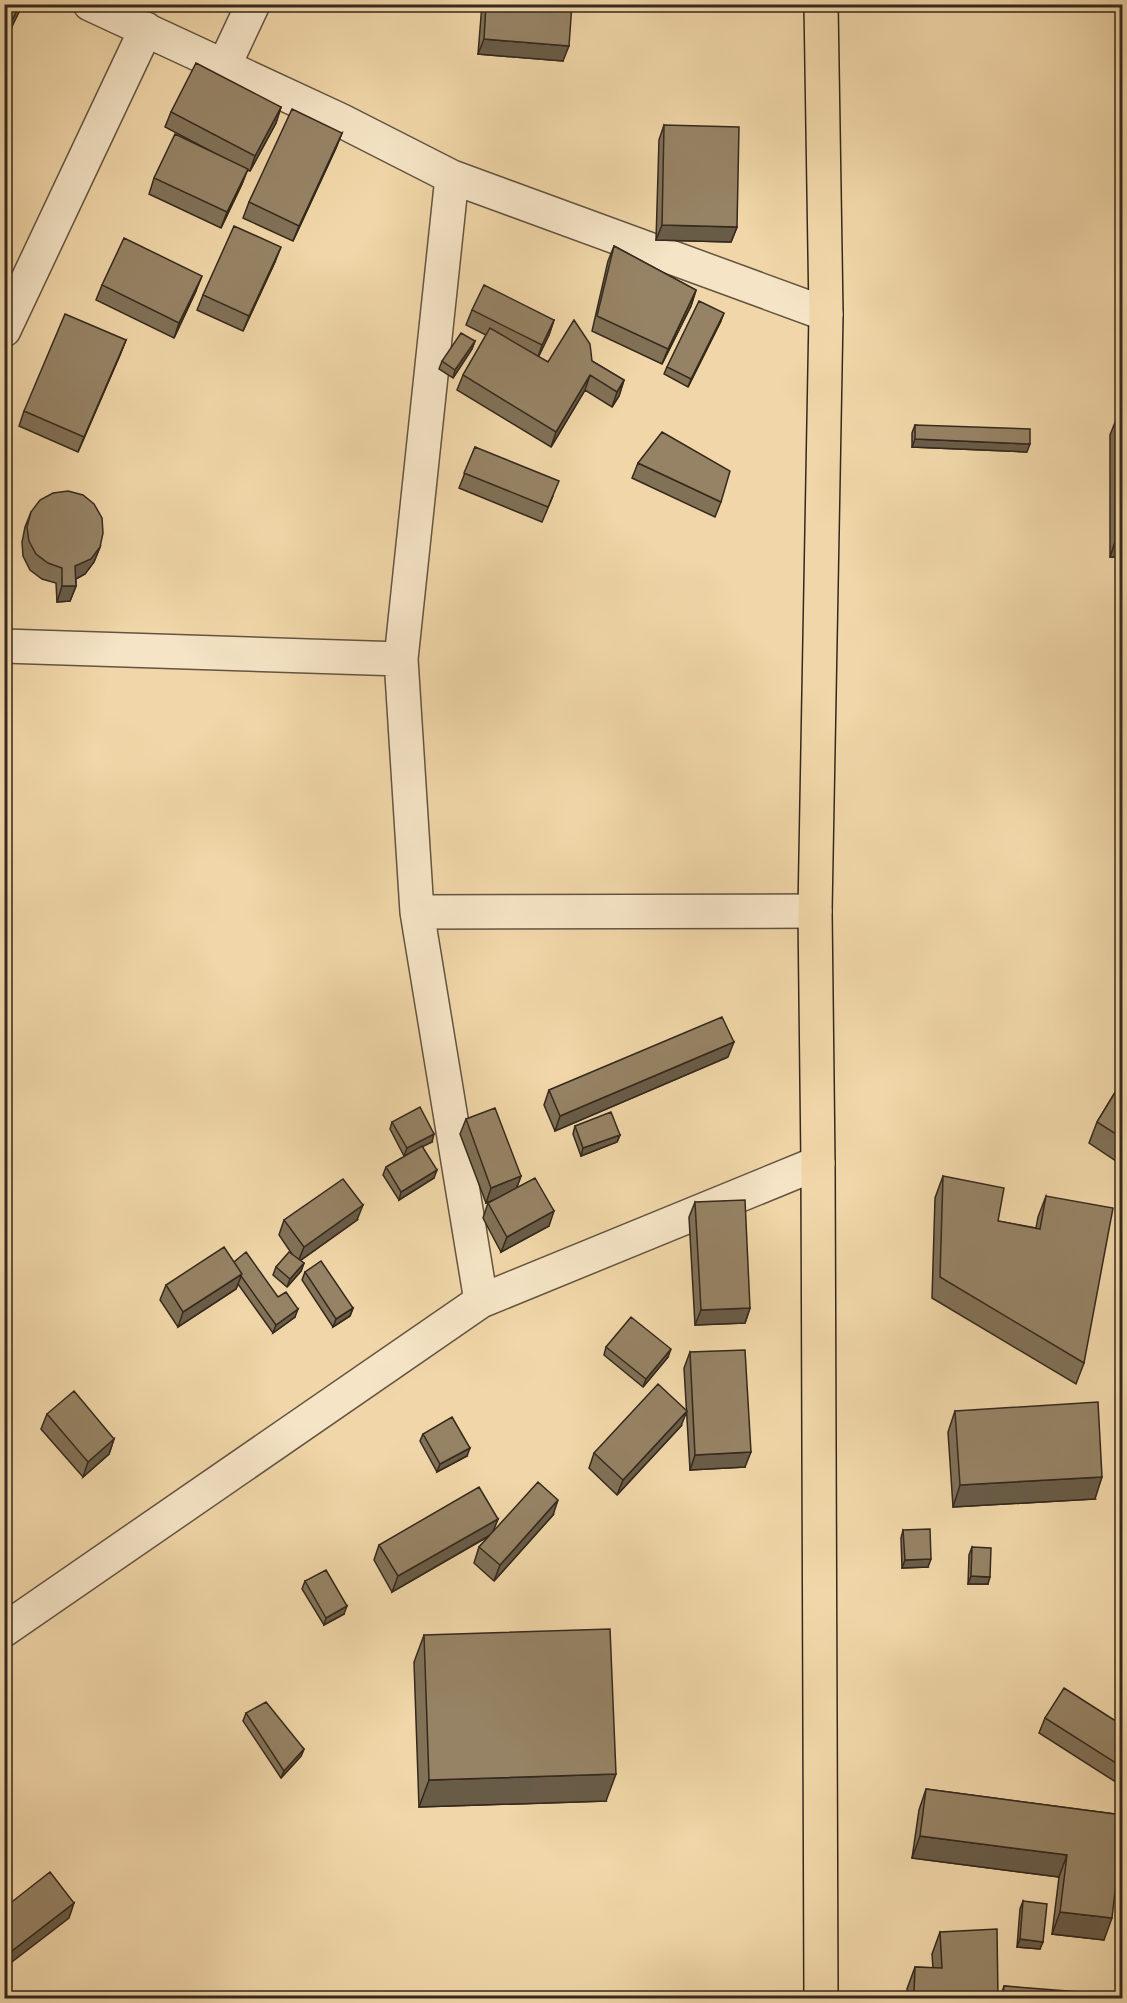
<svg xmlns="http://www.w3.org/2000/svg" width="1127" height="2003" font-family="'Libre Bodoni',serif">
  <style>
    .lines { fill: none; stroke-linecap: round; stroke-linejoin: round }
    .minor-casing { stroke: #645440; stroke-width: 36 }
    .highway-casing { stroke: #35291d; stroke-width: 36 }
    .minor { stroke: #f5e4c6; stroke-width: 33 }
    .highway { stroke: #f0d6a8; stroke-width: 33 }
    .wall { fill: #817157; stroke: #35291d; stroke-width: 1.5 }
    .shaded-wall { fill: #695c47; stroke: #35291d; stroke-width: 1.5 }
    .building { fill: #968365; stroke: #35291d; stroke-width: 1.5 }
  </style>
  <rect width="100%" height="100%" fill="#f0d6a8"/>
  <filter id="stains"><feTurbulence type="fractalNoise" baseFrequency=".00333" numOctaves="4"/><feColorMatrix values="0 0 0 0 .2 0 0 0 0 .09 0 0 0 0 .02 0 0 0 .5 -.17"/></filter>
  <radialGradient id="worn" r=".72"><stop offset=".6" stop-color="#630" stop-opacity="0"/><stop offset="1" stop-color="#630" stop-opacity=".3"/></radialGradient>
  <g class="lines">
    <defs>
      <path id="minor" d="M 90,4 L 340,120 L 452,177 L 826,314
        M 224,66 L 253,4
        M 452,177 L 401,659 L 417,912 L 815,911
        M 4,330 L 146,29
        M 4,646 L 401,659
        M 417,912 L 481,1301 L 818,1163
        M 4,1630 L 481,1301"/>
      <path id="highway" d="M 821,1998 L 818,1163 L 815,911 L 826,314 L 821,4"/>
    </defs>
    <use href="#minor" class="minor-casing"/>
    <use href="#highway" class="highway-casing"/>
    <use href="#minor" class="minor"/>
    <use href="#highway" class="highway"/>
  </g>
  <path class="wall" d="M 482,4 L 572,4 L 563,61 L 478,54 Z
    M 281,107 L 276,123 L 250,171 L 247,170 L 242,184 L 221,228 L 149,194 L 154,178 L 222,157 L 165,127 L 171,112 Z
    M 664,125 L 737,227 L 731,242 L 656,240 L 659,140 Z
    M 342,133 L 336,148 L 293,241 L 243,218 L 249,202 Z
    M 614,246 L 696,290 L 691,306 L 662,364 L 592,331 L 608,261 Z
    M 275,262 L 243,331 L 197,310 L 203,295 Z
    M 102,285 L 196,291 L 174,338 L 96,300 Z
    M 472,310 L 554,320 L 549,335 L 538,357 L 548,362 L 592,361 L 624,380 L 619,396 L 612,407 L 585,390 L 551,447 L 457,390 L 463,375 L 486,335 L 466,325 Z
    M 721,321 L 688,387 L 664,374 L 667,367 Z
    M 126,340 L 120,355 L 78,452 L 19,426 L 24,411 Z
    M 475,341 L 472,349 L 453,378 L 439,369 L 442,361 Z
    M 1116,420 L 1122,557 L 1110,557 L 1110,435 Z
    M 915,425 L 1027,452 L 912,447 L 912,433 Z
    M 475,447 L 553,496 L 542,522 L 459,488 Z
    M 638,463 L 721,502 L 715,517 L 632,478 Z
    M 31,512 L 100,547 L 94,562 L 85,574 L 76,579 L 76,586 L 70,601 L 57,602 L 56,583 L 42,579 L 30,570 L 23,556 L 22,542 L 25,527 Z
    M 728,1057 L 555,1131 L 544,1105 L 549,1090 Z
    M 1122,1081 L 1122,1165 L 1089,1143 L 1097,1122 Z
    M 466,1119 L 521,1176 L 517,1187 L 549,1226 L 501,1252 L 483,1218 L 488,1203 L 495,1199 L 486,1203 L 460,1134 Z
    M 392,1122 L 432,1142 L 422,1146 L 434,1178 L 399,1200 L 383,1175 L 386,1167 L 412,1152 L 404,1156 L 390,1129 Z
    M 575,1126 L 620,1135 L 617,1142 L 581,1156 L 573,1134 Z
    M 943,1176 L 998,1221 L 1036,1228 L 1038,1217 L 1046,1196 L 1084,1363 L 1076,1384 L 932,1298 L 935,1198 Z
    M 695,1202 L 750,1308 L 745,1323 L 695,1325 L 689,1217 Z
    M 284,1220 L 357,1220 L 300,1261 L 304,1263 L 301,1271 L 287,1287 L 273,1275 L 276,1267 L 292,1254 L 279,1235 Z
    M 234,1262 L 278,1297 L 295,1317 L 273,1333 L 238,1284 L 236,1289 L 178,1327 L 160,1300 L 166,1285 Z
    M 305,1272 L 353,1308 L 350,1316 L 333,1327 L 302,1280 Z
    M 606,1347 L 668,1357 L 643,1387 L 604,1355 Z
    M 690,1352 L 745,1467 L 690,1470 L 684,1368 Z
    M 955,1411 L 1095,1499 L 953,1507 L 948,1432 Z
    M 47,1414 L 114,1439 L 109,1454 L 83,1477 L 41,1429 Z
    M 681,1426 L 617,1495 L 589,1468 L 594,1453 Z
    M 423,1434 L 467,1456 L 437,1472 L 420,1441 Z
    M 553,1515 L 494,1581 L 474,1563 L 479,1547 L 491,1535 L 392,1592 L 374,1560 L 379,1545 L 498,1519 L 492,1533 Z
    M 903,1530 L 928,1567 L 902,1568 L 901,1538 Z
    M 972,1547 L 988,1584 L 968,1584 L 969,1555 Z
    M 305,1581 L 344,1614 L 324,1625 L 302,1589 Z
    M 424,1635 L 606,1801 L 419,1807 L 414,1662 Z
    M 246,1713 L 304,1749 L 301,1756 L 281,1778 L 243,1721 Z
    M 1045,1718 L 1122,1725 L 1122,1786 L 1039,1733 Z
    M 926,1789 L 1122,1815 L 1104,1940 L 1052,1934 L 1059,1877 L 912,1858 L 919,1810 Z
    M 1023,1901 L 1040,1949 L 1017,1947 L 1020,1909 Z
    M 940,1932 L 998,1998 L 907,1998 L 907,1989 L 915,1967 L 933,1968 L 932,1954 Z
    M 1004,1986 L 1118,1998 L 1000,1998 Z"/>
  <path class="shaded-wall" d="M 20,4 L 23,4 L 4,43 L 4,37 Z
    M 484,39 L 569,46 L 563,61 L 478,54 Z
    M 281,107 L 276,123 L 250,171 L 255,156 Z
    M 342,133 L 336,148 L 293,241 L 299,226 Z
    M 248,169 L 242,184 L 221,228 L 227,212 Z
    M 662,225 L 737,227 L 731,242 L 656,240 Z
    M 281,247 L 275,262 L 243,331 L 249,316 Z
    M 202,276 L 196,291 L 174,338 L 179,323 Z
    M 696,290 L 691,306 L 662,364 L 668,349 Z
    M 724,313 L 721,321 L 688,387 L 691,379 Z
    M 554,320 L 549,335 L 537,360 L 542,345 Z
    M 126,340 L 120,355 L 78,452 L 84,437 Z
    M 475,341 L 472,349 L 453,378 L 455,370 Z
    M 590,375 L 585,390 L 551,447 L 556,432 Z
    M 624,380 L 619,396 L 612,407 L 617,392 Z
    M 915,439 L 1030,444 L 1027,452 L 912,447 Z
    M 1115,542 L 1122,542 L 1122,557 L 1110,557 Z
    M 100,547 L 94,562 L 85,574 L 70,582 L 75,566 Z
    M 62,586 L 76,586 L 70,601 L 57,602 Z
    M 734,1042 L 728,1057 L 555,1131 L 560,1116 Z
    M 434,1134 L 432,1142 L 404,1156 L 407,1148 Z
    M 620,1135 L 617,1142 L 581,1156 L 583,1148 Z
    M 437,1170 L 434,1178 L 399,1200 L 401,1192 Z
    M 521,1176 L 515,1192 L 486,1203 L 491,1188 Z
    M 363,1205 L 357,1220 L 298,1262 L 304,1247 Z
    M 554,1211 L 549,1226 L 501,1252 L 507,1237 Z
    M 304,1263 L 301,1271 L 287,1287 L 290,1279 Z
    M 242,1274 L 236,1289 L 178,1327 L 183,1312 Z
    M 353,1308 L 350,1316 L 333,1327 L 336,1319 Z
    M 750,1308 L 745,1323 L 695,1325 L 701,1310 Z
    M 298,1309 L 295,1317 L 273,1333 L 276,1325 Z
    M 671,1349 L 668,1357 L 643,1387 L 646,1379 Z
    M 687,1411 L 681,1426 L 617,1495 L 623,1480 Z
    M 114,1439 L 109,1454 L 83,1477 L 88,1462 Z
    M 470,1448 L 467,1456 L 437,1472 L 440,1464 Z
    M 751,1452 L 745,1467 L 690,1470 L 695,1455 Z
    M 1102,1477 L 1095,1499 L 953,1507 L 960,1485 Z
    M 558,1500 L 553,1515 L 494,1581 L 500,1565 Z
    M 498,1519 L 492,1534 L 392,1592 L 398,1576 Z
    M 931,1559 L 928,1567 L 902,1568 L 905,1560 Z
    M 971,1576 L 990,1577 L 988,1584 L 968,1584 Z
    M 347,1606 L 344,1614 L 324,1625 L 326,1618 Z
    M 304,1749 L 301,1756 L 281,1778 L 284,1771 Z
    M 616,1774 L 606,1801 L 419,1807 L 429,1780 Z
    M 920,1836 L 1067,1855 L 1059,1877 L 912,1858 Z
    M 74,1903 L 69,1918 L 4,1968 L 4,1957 Z
    M 1060,1912 L 1112,1918 L 1104,1940 L 1052,1934 Z
    M 1020,1939 L 1043,1942 L 1040,1949 L 1017,1947 Z
    M 914,1992 L 941,1992 L 939,1998 L 912,1998 Z"/>
  <path class="building" d="M 4,4 L 20,4 L 4,37 Z
    M 486,4 L 572,4 L 569,46 L 484,39 Z
    M 196,63 L 281,107 L 255,156 L 171,112 Z
    M 292,109 L 342,133 L 299,226 L 249,202 Z
    M 664,125 L 739,127 L 737,227 L 662,225 Z
    M 175,134 L 248,169 L 227,212 L 154,178 Z
    M 234,226 L 281,247 L 249,316 L 203,295 Z
    M 124,238 L 202,276 L 179,323 L 102,285 Z
    M 614,246 L 696,290 L 668,349 L 597,316 Z
    M 484,285 L 554,320 L 542,345 L 472,310 Z
    M 699,301 L 724,313 L 691,379 L 667,367 Z
    M 65,314 L 126,340 L 84,437 L 24,411 Z
    M 574,320 L 590,344 L 592,361 L 624,380 L 617,392 L 590,375 L 556,432 L 463,375 L 490,328 L 548,362 Z
    M 461,333 L 475,341 L 455,370 L 442,361 Z
    M 1116,420 L 1122,420 L 1122,542 L 1115,542 Z
    M 915,425 L 1030,429 L 1030,444 L 915,439 Z
    M 662,432 L 730,471 L 721,502 L 638,463 Z
    M 475,447 L 559,481 L 548,507 L 464,473 Z
    M 68,491 L 83,495 L 94,504 L 102,518 L 103,533 L 100,547 L 91,559 L 75,566 L 76,586 L 62,586 L 62,568 L 48,563 L 36,554 L 29,541 L 27,527 L 31,512 L 40,500 L 53,493 Z
    M 722,1017 L 734,1042 L 560,1116 L 549,1090 Z
    M 1122,1081 L 1122,1138 L 1097,1122 Z
    M 420,1107 L 434,1134 L 407,1148 L 392,1122 Z
    M 495,1108 L 521,1176 L 491,1188 L 466,1119 Z
    M 611,1112 L 620,1135 L 583,1148 L 575,1126 Z
    M 422,1146 L 437,1170 L 401,1192 L 386,1167 Z
    M 943,1176 L 1004,1188 L 998,1221 L 1040,1229 L 1046,1196 L 1113,1208 L 1084,1363 L 940,1277 Z
    M 535,1178 L 554,1211 L 507,1237 L 488,1203 Z
    M 343,1179 L 363,1205 L 304,1247 L 284,1220 Z
    M 745,1200 L 750,1308 L 701,1310 L 695,1202 Z
    M 224,1247 L 242,1274 L 183,1312 L 166,1285 Z
    M 246,1252 L 278,1297 L 286,1292 L 298,1309 L 276,1325 L 241,1276 L 242,1274 L 234,1262 Z
    M 289,1252 L 304,1263 L 290,1279 L 276,1267 Z
    M 321,1261 L 353,1308 L 336,1319 L 305,1272 Z
    M 631,1317 L 671,1349 L 646,1379 L 606,1347 Z
    M 745,1350 L 751,1452 L 695,1455 L 690,1352 Z
    M 658,1384 L 687,1411 L 623,1480 L 594,1453 Z
    M 74,1391 L 114,1439 L 88,1462 L 47,1414 Z
    M 1098,1402 L 1102,1477 L 960,1485 L 955,1411 Z
    M 452,1417 L 470,1448 L 440,1464 L 423,1434 Z
    M 538,1482 L 558,1500 L 500,1565 L 479,1547 Z
    M 479,1487 L 498,1519 L 398,1576 L 379,1545 Z
    M 930,1529 L 931,1559 L 905,1560 L 903,1530 Z
    M 972,1547 L 991,1548 L 990,1577 L 971,1576 Z
    M 326,1570 L 347,1606 L 326,1618 L 305,1581 Z
    M 610,1629 L 616,1774 L 429,1780 L 424,1635 Z
    M 1064,1688 L 1122,1725 L 1122,1767 L 1045,1718 Z
    M 266,1702 L 304,1749 L 284,1771 L 246,1713 Z
    M 926,1789 L 1122,1815 L 1122,1830 L 1112,1918 L 1060,1912 L 1067,1855 L 920,1836 Z
    M 50,1872 L 74,1903 L 4,1957 L 4,1908 Z
    M 1023,1901 L 1047,1904 L 1043,1942 L 1020,1939 Z
    M 997,1929 L 998,1998 L 941,1998 L 941,1992 L 914,1992 L 915,1967 L 942,1968 L 940,1932 Z
    M 1004,1986 L 1119,1995 L 1118,1998 L 1003,1998 Z"/>
  <rect width="1127" height="2003" fill="none" stroke="#f0d6a8" stroke-width="24"/>
  <rect x="6" y="6" width="1115" height="1991" fill="none" stroke="#35291d" stroke-width="3"/>
  <rect x="12" y="12" width="1103" height="1979" fill="none" stroke="#35291d" stroke-width="1.5"/>
  <rect width="100%" height="100%" filter="url(#stains)"/>
  <rect width="100%" height="100%" fill="url(#worn)"/>
</svg>
